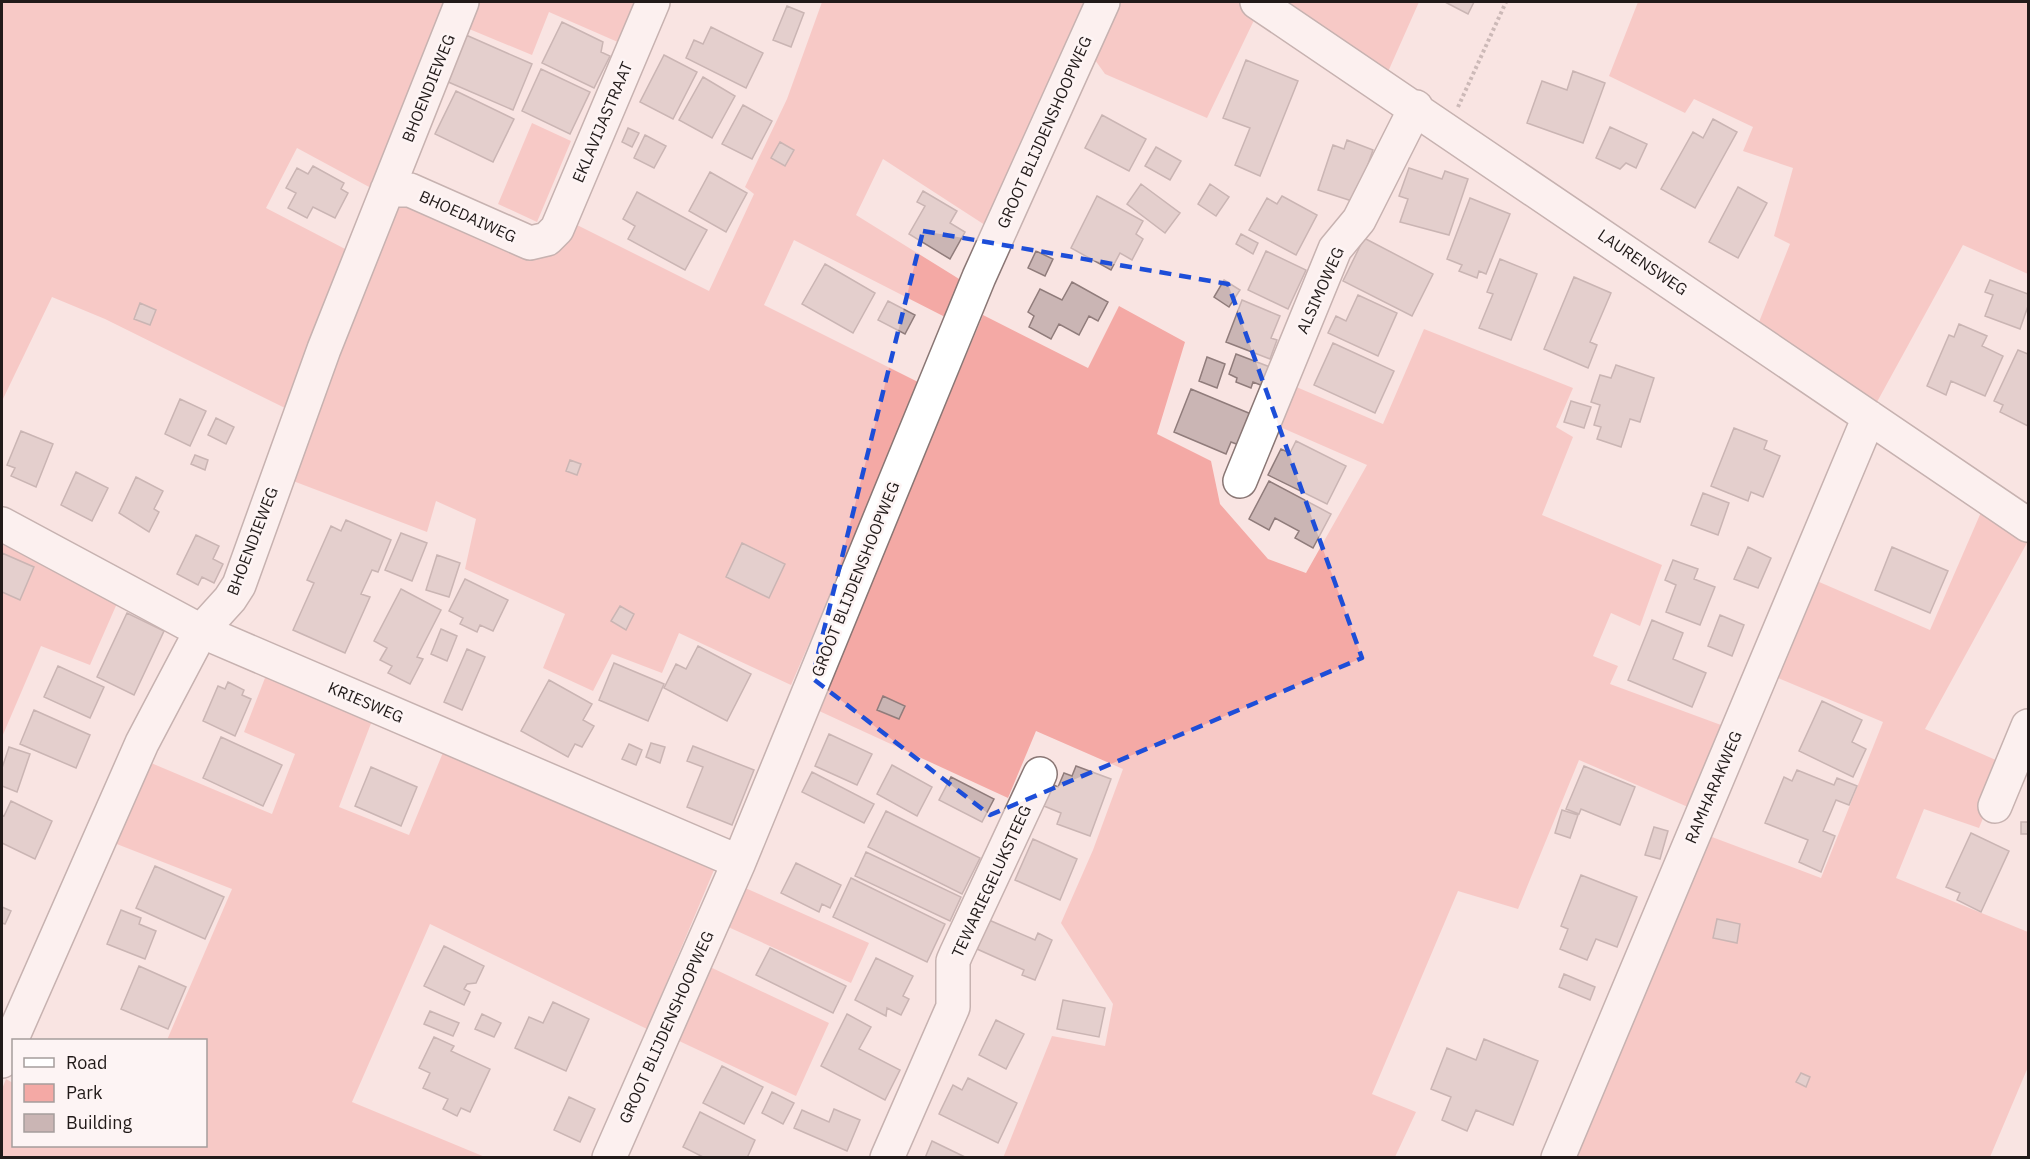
<svg xmlns="http://www.w3.org/2000/svg" width="2030" height="1159" font-family="'IBM Plex Sans',sans-serif">
  <style>
    .green { fill: #f4a9a5 }
    .building { fill: #cab5b4; stroke: #907c7b; stroke-width: 1.5 }
    .lines { fill: none; stroke-linecap: round; stroke-linejoin: round }
    .minor-casing { stroke: #897674; stroke-width: 36 }
    .path { stroke: #948584; stroke-width: 4; stroke-dasharray: 3 3; stroke-linecap: butt }
    .minor { stroke: #fff; stroke-width: 33 }
    .marked { fill: none; stroke: #1d4ed8; stroke-width: 4.5; stroke-dasharray: 12 8; stroke-linejoin: round }
    .labels { text-anchor: middle; stroke-width: 5; stroke-linejoin: round; paint-order: stroke }
    .street-label { font-size: 16px; fill: #211a19; stroke: #fdf4f4 }
  </style>
  <rect width="100%" height="100%" fill="#f9e4e2"/>
  <path class="green" d="M 2,2 L 450,2 L 371,188 L 297,148 L 266,208 L 349,251 L 285,408 L 105,319 L 52,297 L 2,401 Z
    M 473,2 L 638,2 L 620,43 L 549,12 L 532,55 L 462,26 Z
    M 822,2 L 1085,2 L 988,227 L 883,159 L 856,215 L 964,282 L 947,318 L 794,240 L 764,305 L 922,384 L 791,685 L 679,633 L 662,673 L 612,654 L 593,691 L 543,668 L 565,614 L 465,569 L 476,519 L 436,501 L 427,532 L 280,476 L 388,193 L 535,250 L 567,220 L 709,291 L 754,194 L 745,187 L 787,99 Z
    M 1114,2 L 1238,2 L 1257,14 L 1207,118 L 1105,74 L 1090,53 Z
    M 1276,2 L 1419,2 L 1387,74 Z
    M 1638,2 L 2028,2 L 2028,274 L 1963,245 L 1877,402 L 1759,322 L 1790,244 L 1774,236 L 1793,168 L 1743,151 L 1753,127 L 1694,99 L 1685,113 L 1609,76 Z
    M 532,123 L 571,141 L 537,222 L 498,204 Z
    M 1119,306 L 1185,342 L 1157,434 L 1211,461 L 1220,504 L 1268,559 L 1306,573 L 1367,465 L 1271,423 L 1287,383 L 1383,424 L 1424,329 L 1573,388 L 1556,427 L 1573,437 L 1542,515 L 1662,565 L 1640,626 L 1611,613 L 1593,656 L 1618,666 L 1610,684 L 1721,725 L 1688,807 L 1579,760 L 1518,909 L 1458,891 L 1372,1094 L 1416,1112 L 1395,1157 L 1003,1158 L 1052,1036 L 1105,1046 L 1113,1004 L 1061,923 L 1093,850 L 1123,769 L 1036,731 L 1008,798 L 817,710 L 983,315 L 1088,368 Z
    M 1982,510 L 2028,541 L 1925,729 L 2005,764 L 1979,828 L 1924,809 L 1896,878 L 2028,932 L 2028,1067 L 1990,1157 L 1566,1158 L 1704,834 L 1821,878 L 1883,722 L 1771,675 L 1810,578 L 1930,630 Z
    M 2,536 L 122,592 L 90,665 L 41,646 L 2,737 Z
    M 270,665 L 375,713 L 339,807 L 409,835 L 444,750 L 714,870 L 647,1029 L 430,924 L 352,1102 L 485,1157 L 2,1158 L 2,1089 L 6,1079 L 13,1083 L 14,1146 L 206,1146 L 206,1040 L 167,1040 L 232,889 L 109,841 L 144,760 L 272,814 L 295,754 L 244,732 Z
    M 743,887 L 869,943 L 851,983 L 726,926 Z
    M 708,966 L 829,1023 L 796,1096 L 677,1040 Z"/>
  <path class="building" d="M 1445,2 L 1474,2 L 1468,14 Z
    M 787,6 L 804,13 L 791,47 L 773,40 Z
    M 562,22 L 603,42 L 601,52 L 610,56 L 594,88 L 542,63 Z
    M 711,27 L 763,53 L 746,88 L 686,58 L 694,40 L 703,44 Z
    M 466,35 L 532,64 L 513,110 L 446,81 Z
    M 664,55 L 697,72 L 673,119 L 640,102 Z
    M 1246,60 L 1298,81 L 1260,176 L 1235,165 L 1250,128 L 1223,118 Z
    M 541,69 L 590,92 L 570,134 L 522,111 Z
    M 1573,71 L 1605,83 L 1583,143 L 1527,123 L 1542,81 L 1567,90 Z
    M 703,77 L 735,96 L 712,138 L 679,120 Z
    M 456,91 L 514,119 L 493,162 L 435,134 Z
    M 743,105 L 772,121 L 752,159 L 722,144 Z
    M 1102,115 L 1146,139 L 1129,171 L 1085,148 Z
    M 1713,119 L 1737,132 L 1695,208 L 1661,189 L 1693,132 L 1703,138 Z
    M 1610,127 L 1647,144 L 1636,168 L 1626,163 L 1620,169 L 1596,158 Z
    M 628,128 L 639,133 L 632,147 L 622,142 Z
    M 645,135 L 666,146 L 654,168 L 634,158 Z
    M 1347,140 L 1373,150 L 1355,202 L 1318,190 L 1333,145 L 1344,149 Z
    M 780,142 L 794,150 L 785,166 L 771,158 Z
    M 1156,147 L 1181,161 L 1170,180 L 1145,166 Z
    M 313,166 L 344,183 L 341,189 L 348,193 L 335,218 L 313,207 L 307,218 L 288,208 L 296,193 L 286,188 L 297,168 L 308,174 Z
    M 1409,168 L 1442,179 L 1445,171 L 1468,179 L 1449,235 L 1400,222 L 1408,199 L 1399,196 Z
    M 710,172 L 747,193 L 726,232 L 689,211 Z
    M 1141,184 L 1180,213 L 1165,233 L 1127,204 Z
    M 1210,184 L 1229,197 L 1216,216 L 1198,204 Z
    M 1738,187 L 1767,203 L 1738,258 L 1709,242 Z
    M 923,191 L 957,211 L 950,223 L 965,232 L 950,259 L 909,234 L 925,206 L 917,202 Z
    M 637,192 L 707,230 L 685,270 L 628,239 L 635,226 L 623,219 Z
    M 1097,196 L 1143,221 L 1136,234 L 1143,239 L 1132,260 L 1120,253 L 1111,270 L 1071,248 Z
    M 1282,196 L 1317,215 L 1296,255 L 1249,230 L 1267,198 L 1277,204 Z
    M 1470,198 L 1510,214 L 1486,274 L 1479,271 L 1477,278 L 1459,271 L 1462,265 L 1447,259 Z
    M 1241,234 L 1258,243 L 1253,254 L 1236,244 Z
    M 1364,238 L 1433,274 L 1412,316 L 1343,281 Z
    M 1036,251 L 1053,259 L 1045,276 L 1028,268 Z
    M 1266,251 L 1306,270 L 1288,309 L 1248,290 Z
    M 1500,259 L 1537,274 L 1511,340 L 1479,328 L 1493,294 L 1487,292 Z
    M 825,264 L 875,293 L 853,333 L 802,304 Z
    M 1574,277 L 1611,293 L 1590,342 L 1597,345 L 1588,368 L 1544,349 Z
    M 1224,280 L 1240,290 L 1229,307 L 1214,297 Z
    M 1990,280 L 2028,294 L 2028,306 L 2020,329 L 1985,316 L 1993,295 L 1985,292 Z
    M 1072,282 L 1108,302 L 1098,321 L 1089,316 L 1079,335 L 1059,324 L 1051,339 L 1029,327 L 1034,316 L 1028,312 L 1040,289 L 1062,300 Z
    M 1358,295 L 1397,313 L 1378,356 L 1328,333 L 1336,316 L 1346,321 Z
    M 1242,300 L 1280,316 L 1271,338 L 1277,340 L 1270,359 L 1226,342 Z
    M 888,301 L 915,315 L 905,334 L 878,320 Z
    M 140,303 L 156,310 L 150,325 L 134,319 Z
    M 1959,324 L 1987,336 L 1982,346 L 2003,356 L 1985,396 L 1951,381 L 1946,395 L 1927,386 L 1949,335 L 1954,337 Z
    M 1333,343 L 1394,371 L 1375,413 L 1314,385 Z
    M 2018,350 L 2028,354 L 2028,426 L 2000,412 L 2003,405 L 1994,401 Z
    M 1236,354 L 1270,367 L 1263,386 L 1253,382 L 1251,388 L 1236,382 L 1237,378 L 1229,374 Z
    M 1207,357 L 1225,364 L 1217,388 L 1199,381 Z
    M 1616,365 L 1654,378 L 1640,422 L 1630,419 L 1621,447 L 1597,439 L 1601,427 L 1594,425 L 1600,405 L 1591,402 L 1600,375 L 1611,378 Z
    M 1191,389 L 1251,414 L 1239,445 L 1231,442 L 1226,454 L 1174,432 Z
    M 180,399 L 206,411 L 190,446 L 165,434 Z
    M 1571,401 L 1591,407 L 1584,428 L 1564,422 Z
    M 216,418 L 234,427 L 226,444 L 208,435 Z
    M 1734,428 L 1767,441 L 1764,449 L 1780,456 L 1763,497 L 1751,492 L 1748,501 L 1711,486 Z
    M 21,431 L 53,444 L 36,487 L 11,476 L 15,468 L 7,465 Z
    M 1296,441 L 1346,466 L 1327,504 L 1268,475 L 1281,449 L 1290,453 Z
    M 195,455 L 208,460 L 205,470 L 191,464 Z
    M 570,460 L 581,464 L 577,475 L 566,471 Z
    M 76,472 L 108,488 L 92,521 L 61,505 Z
    M 136,477 L 163,491 L 154,509 L 159,512 L 149,532 L 119,513 Z
    M 1269,481 L 1331,514 L 1313,548 L 1295,538 L 1299,531 L 1275,518 L 1269,530 L 1249,519 Z
    M 1703,493 L 1729,503 L 1718,535 L 1691,525 Z
    M 346,520 L 391,540 L 378,572 L 372,570 L 361,594 L 370,597 L 345,653 L 293,630 L 314,583 L 307,580 L 331,526 L 341,531 Z
    M 401,533 L 427,543 L 412,581 L 385,570 Z
    M 196,535 L 219,546 L 213,559 L 223,564 L 214,583 L 202,577 L 198,585 L 177,574 Z
    M 742,543 L 785,564 L 769,598 L 726,577 Z
    M 1748,547 L 1771,558 L 1758,588 L 1734,579 Z
    M 1892,547 L 1948,571 L 1930,613 L 1875,590 Z
    M 2,553 L 34,567 L 20,600 L 2,592 Z
    M 437,555 L 460,563 L 449,597 L 426,590 Z
    M 1673,560 L 1698,569 L 1694,579 L 1715,587 L 1700,625 L 1666,612 L 1676,585 L 1665,580 Z
    M 465,579 L 508,600 L 493,631 L 480,625 L 477,632 L 460,624 L 463,618 L 449,611 Z
    M 401,589 L 441,610 L 417,657 L 423,659 L 410,684 L 388,673 L 392,666 L 380,660 L 387,648 L 374,641 Z
    M 620,606 L 634,614 L 626,630 L 611,621 Z
    M 127,613 L 164,631 L 134,695 L 97,677 Z
    M 1720,615 L 1744,625 L 1732,656 L 1708,646 Z
    M 1652,620 L 1683,633 L 1673,659 L 1706,673 L 1692,707 L 1628,680 Z
    M 441,629 L 457,636 L 447,661 L 431,654 Z
    M 698,646 L 751,674 L 727,721 L 664,688 L 676,664 L 686,669 Z
    M 467,649 L 485,657 L 462,710 L 444,702 Z
    M 614,663 L 664,684 L 648,721 L 599,700 Z
    M 58,666 L 104,687 L 90,718 L 44,697 Z
    M 549,680 L 592,704 L 583,720 L 594,726 L 582,747 L 575,744 L 568,757 L 521,731 Z
    M 228,682 L 244,690 L 242,695 L 251,699 L 235,736 L 203,721 L 218,686 L 225,689 Z
    M 883,696 L 905,706 L 899,719 L 877,710 Z
    M 1822,701 L 1862,720 L 1852,742 L 1866,749 L 1853,777 L 1799,751 Z
    M 34,710 L 90,735 L 76,768 L 20,744 Z
    M 829,734 L 872,754 L 857,785 L 815,766 Z
    M 221,737 L 282,765 L 263,806 L 203,778 Z
    M 651,743 L 665,747 L 660,763 L 646,757 Z
    M 629,744 L 642,750 L 636,765 L 622,759 Z
    M 693,746 L 754,770 L 732,825 L 687,807 L 703,767 L 687,761 Z
    M 9,747 L 30,754 L 17,792 L 2,786 L 2,768 Z
    M 892,765 L 932,787 L 917,816 L 877,794 Z
    M 1076,766 L 1111,779 L 1090,836 L 1057,824 L 1061,813 L 1044,806 L 1052,784 L 1058,787 L 1064,773 L 1072,776 Z
    M 1584,766 L 1635,787 L 1620,825 L 1581,809 L 1579,814 L 1566,809 Z
    M 371,767 L 417,787 L 401,826 L 355,806 Z
    M 1797,770 L 1834,785 L 1837,778 L 1857,786 L 1849,805 L 1836,800 L 1823,831 L 1835,836 L 1821,872 L 1799,862 L 1808,840 L 1765,823 L 1784,777 L 1792,781 Z
    M 812,772 L 874,804 L 864,823 L 802,792 Z
    M 951,777 L 994,799 L 982,822 L 939,800 Z
    M 11,801 L 52,821 L 35,859 L 2,843 L 2,815 L 4,816 Z
    M 1562,810 L 1578,815 L 1570,838 L 1555,833 Z
    M 886,811 L 980,858 L 962,894 L 868,847 Z
    M 2021,822 L 2028,822 L 2028,834 L 2021,834 Z
    M 1654,827 L 1668,831 L 1660,859 L 1645,855 Z
    M 1971,833 L 2009,851 L 1981,912 L 1957,900 L 1960,893 L 1946,887 Z
    M 1033,839 L 1077,859 L 1060,900 L 1015,880 Z
    M 866,852 L 961,897 L 950,921 L 855,876 Z
    M 796,863 L 841,885 L 830,908 L 822,904 L 819,912 L 781,893 Z
    M 155,866 L 224,897 L 205,939 L 136,908 Z
    M 1581,875 L 1637,897 L 1617,947 L 1596,939 L 1587,960 L 1560,949 L 1568,929 L 1561,926 Z
    M 851,878 L 945,924 L 927,962 L 833,917 Z
    M 2,907 L 11,911 L 5,924 L 2,923 Z
    M 121,910 L 141,918 L 139,924 L 156,931 L 145,959 L 107,944 Z
    M 1717,919 L 1740,924 L 1737,943 L 1713,938 Z
    M 989,920 L 1035,940 L 1038,933 L 1052,940 L 1035,980 L 1022,975 L 1024,970 L 977,949 Z
    M 444,946 L 484,966 L 476,983 L 467,984 L 464,989 L 470,992 L 464,1005 L 424,986 Z
    M 770,948 L 846,986 L 833,1013 L 756,975 Z
    M 876,958 L 913,976 L 903,996 L 909,999 L 901,1015 L 887,1008 L 886,1016 L 855,1000 Z
    M 139,966 L 186,987 L 168,1029 L 121,1009 Z
    M 1564,974 L 1595,987 L 1590,1000 L 1559,987 Z
    M 1063,1000 L 1105,1008 L 1099,1037 L 1057,1029 Z
    M 553,1002 L 589,1019 L 566,1071 L 515,1048 L 529,1017 L 543,1023 Z
    M 430,1011 L 459,1023 L 453,1036 L 424,1024 Z
    M 482,1014 L 501,1023 L 494,1037 L 475,1029 Z
    M 847,1014 L 871,1027 L 859,1049 L 900,1070 L 885,1100 L 821,1066 Z
    M 996,1020 L 1024,1034 L 1006,1069 L 979,1055 Z
    M 434,1037 L 454,1046 L 451,1051 L 490,1069 L 470,1112 L 461,1108 L 457,1116 L 443,1109 L 448,1099 L 423,1088 L 430,1073 L 419,1068 Z
    M 1484,1039 L 1538,1061 L 1513,1125 L 1476,1110 L 1467,1131 L 1442,1120 L 1451,1097 L 1431,1089 L 1447,1048 L 1476,1060 Z
    M 722,1066 L 763,1087 L 744,1124 L 703,1103 Z
    M 1801,1073 L 1810,1077 L 1806,1087 L 1796,1082 Z
    M 968,1078 L 1017,1103 L 998,1143 L 939,1114 L 953,1085 L 962,1090 Z
    M 772,1092 L 794,1103 L 783,1124 L 762,1113 Z
    M 569,1097 L 595,1109 L 580,1142 L 554,1130 Z
    M 834,1109 L 860,1120 L 847,1151 L 794,1128 L 802,1110 L 829,1122 Z
    M 700,1112 L 755,1140 L 747,1158 L 705,1158 L 683,1147 Z
    M 932,1141 L 967,1158 L 925,1158 Z"/>
  <g class="lines">
    <defs>
      <path id="minor" d="M 1257,2 L 2028,525
        M 387,190 L 410,190 L 530,243 L 547,239 L 557,229 L 653,2
        M 1240,481 L 1335,249 L 1359,220 L 1416,107
        M 2,524 L 201,631 L 739,862
        M 1995,806 L 2028,726
        M 2,1061 L 142,743 L 201,631 L 230,599 L 239,585 L 324,349 L 462,2
        M 609,1158 L 739,862 L 979,277 L 1103,2
        M 887,1158 L 953,1007 L 953,961 L 956,954 L 1040,774
        M 1558,1158 L 1869,417"/>
    </defs>
    <use href="#minor" class="minor-casing"/>
    <path class="path" d="M 1458,107 L 1506,2"/>
    <use href="#minor" class="minor"/>
  </g>
  <path d="M0 0H2030V1159H0ZM 923,231 L 1228,284 L 1362,658 L 990,815 L 812,678 Z" fill="#f9e4e2" fill-opacity=".55" fill-rule="evenodd"/>
  <path class="marked" d="M 923,231 L 1228,284 L 1362,658 L 990,815 L 812,678 Z"/>
  <g class="labels">
    <g class="street-label">
      <text transform="translate(428 88) rotate(-68)" y="6">BHOENDIEWEG</text>
      <text transform="translate(602 122) rotate(-67)" y="6">EKLAVIJASTRAAT</text>
      <text transform="translate(1044 132) rotate(-66)" y="6">GROOT BLIJDENSHOOPWEG</text>
      <text transform="translate(468 216) rotate(24)" y="6">BHOEDAIWEG</text>
      <text transform="translate(1643 262) rotate(34)" y="6">LAURENSWEG</text>
      <text transform="translate(1320 290) rotate(-66)" y="6">ALSIMOWEG</text>
      <text transform="translate(252 541) rotate(-69)" y="6">BHOENDIEWEG</text>
      <text transform="translate(855 579) rotate(-68)" y="6">GROOT BLIJDENSHOOPWEG</text>
      <text transform="translate(366 702) rotate(23)" y="6">KRIESWEG</text>
      <text transform="translate(1713 787) rotate(-67)" y="6">RAMHARAKWEG</text>
      <text transform="translate(991 881) rotate(-65)" y="6">TEWARIEGELUKSTEEG</text>
      <text transform="translate(666 1027) rotate(-66)" y="6">GROOT BLIJDENSHOOPWEG</text>
    </g>
  </g>
  <rect width="2030" height="1159" fill="none" stroke="#211a19" stroke-width="6"/>
  <rect x="12" y="1039" width="195" height="108" fill="#fdf4f4" stroke="#a59d9c" stroke-width="1.5"/>
  <rect x="24" y="1058" width="30" height="9" fill="#ffffff" stroke="#a59d9c" stroke-width="1.5"/>
  <text x="66" y="1069" font-size="18" fill="#211a19">Road</text>
  <rect x="24" y="1084" width="30" height="18" fill="#f4a9a5" stroke="#a59d9c" stroke-width="1.5"/>
  <text x="66" y="1099" font-size="18" fill="#211a19">Park</text>
  <rect x="24" y="1114" width="30" height="18" fill="#cab5b4" stroke="#a59d9c" stroke-width="1.5"/>
  <text x="66" y="1129" font-size="18" fill="#211a19">Building</text>
</svg>
